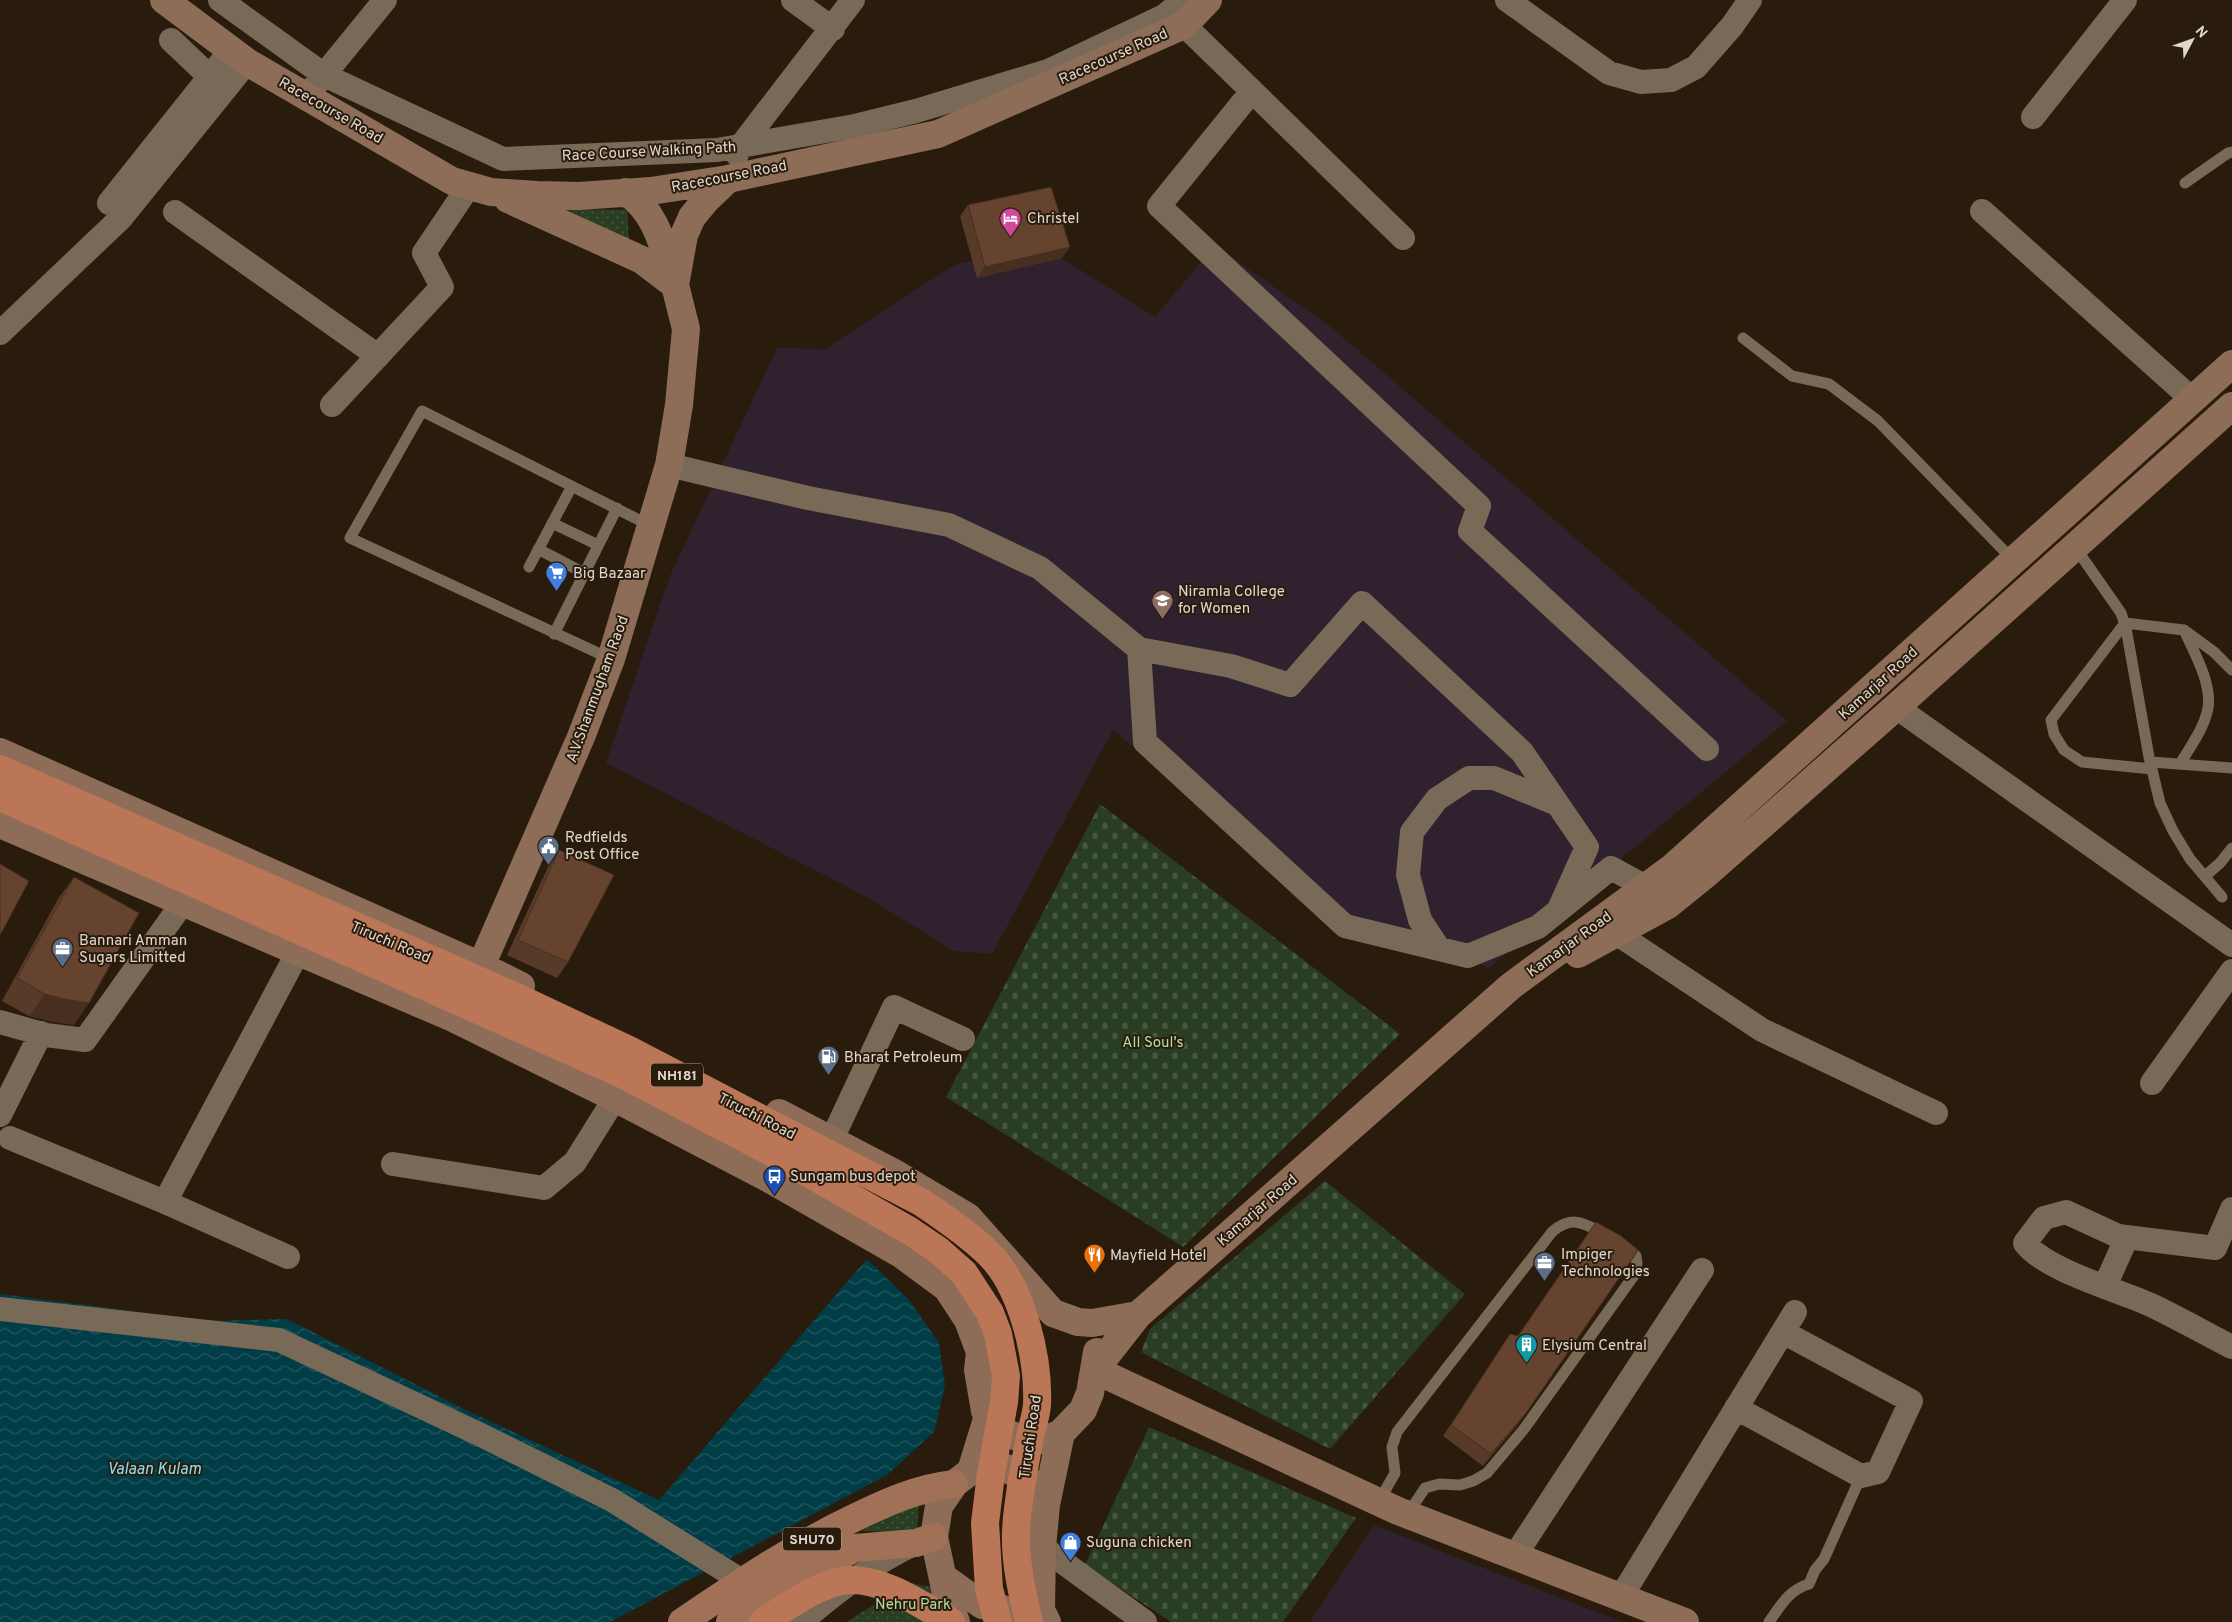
<svg xmlns="http://www.w3.org/2000/svg" width="2232" height="1622" font-family="Overpass,sans-serif">
  <style>
    .education { fill: #2f212d }
    .grass { fill: url(#grass-dots) }
    .cemetery { fill: url(#cemetery-stones) }
    .water { fill: url(#water-waves) }
    .lines { fill: none; stroke-linecap: round; stroke-linejoin: round }
    .lane { stroke: #796957; stroke-width: 11 }
    .street { stroke: #796957; stroke-width: 24 }
    .secondary { stroke: #8d6d57; stroke-width: 28 }
    .primary { stroke: #a17157; stroke-width: 28 }
    .highway { stroke: #bb7657; stroke-width: 28 }
    .wall { fill: #573a28 }
    .shaded-wall { fill: #472f20 }
    .building { fill: #65432e; stroke: #472f20 }
    .labels { text-anchor: middle; stroke-width: 4; stroke-linejoin: round; paint-order: stroke }
    .shield { fill: #2a1c0d; stroke: #a99f93; stroke-width: 1 }
    .shield-label { font-size: 14px; font-weight: bold; fill: #e0d7cd }
    .street-label { font-size: 15px; fill: #e0d7cd; stroke: #2a1c0d }
    .poi-label { font-size: 15px; fill: #e0d7cd; stroke: #2a1c0d; text-anchor: start }
    .park-label { font-size: 15px; fill: #b2dca4; stroke: #2a1c0d }
    .water-label { font-size: 16px; font-style: italic; fill: #89e0f2; stroke: #2a1c0d }
  </style>
  <defs>
    <pattern id="grass-dots" width="8" height="8" patternUnits="userSpaceOnUse" patternTransform="scale(1.25)"><rect width="8" height="8" fill="#283d21"/><path d="M2 2h.1M6 6h.1" fill="none" stroke="#475840" stroke-width="1.8" stroke-linecap="round"/></pattern>
    <pattern id="cemetery-stones" width="16" height="16" patternUnits="userSpaceOnUse" patternTransform="scale(1.25)"><rect width="16" height="16" fill="#283d21"/><path d="M2 7V4a2 2 0 0 1 4 0v3zM10 15v-3a2 2 0 0 1 4 0v3z" fill="#475840"/></pattern>
    <pattern id="water-waves" width="16" height="10" patternUnits="userSpaceOnUse" patternTransform="scale(1.25)"><rect width="16" height="10" fill="#003d47"/><path d="M0 5q4-4 8 0t8 0" fill="none" stroke="#255860"/></pattern>
  </defs>
  <rect width="100%" height="100%" fill="#2a1c0d"/>
  <path class="education" d="M 1041,245 L 1155,317 L 1215,245 L 1331,327 L 1787,721 L 1488,969 L 1436,935 L 1389,925 L 1345,926 L 1113,730 L 992,954 L 954,951 L 867,897 L 606,763 L 670,576 L 777,348 L 825,349 L 954,265 Z
    M 1374,1525 L 1622,1622 L 1310,1622 Z"/>
  <path class="grass" d="M 566,209 L 627,210 L 629,241 Z
    M 919,1499 L 917,1533 L 861,1531 Z
    M 910,1583 L 946,1590 L 958,1622 L 846,1622 Z"/>
  <path class="cemetery" d="M 1100,804 L 1400,1034 L 1183,1247 L 946,1097 Z
    M 1325,1181 L 1465,1294 L 1330,1449 L 1141,1352 L 1150,1329 Z
    M 1149,1427 L 1356,1518 L 1283,1622 L 1171,1622 L 1085,1565 Z"/>
  <path class="water" d="M 867,1259 L 909,1300 L 939,1343 L 945,1385 L 934,1432 L 887,1475 L 610,1622 L 0,1622 L 0,1294 L 210,1321 L 287,1319 L 466,1410 L 659,1500 Z"/>
  <g class="lines">
    <path class="lane" d="M 2185,183 L 2228,153 L 2232,152
      M 1743,338 L 1792,376 L 1829,384 L 1878,421 L 2014,561
      M 552,523 L 598,545
      M 2075,547 L 2121,613 L 2126,628 L 2149,757 L 2160,803 L 2173,831 L 2190,859 L 2222,897
      M 538,549 L 584,573
      M 529,567 L 572,486
      M 554,634 L 617,508
      M 611,659 L 350,538 L 422,411 L 651,526
      M 2151,762 L 2232,768
      M 2180,764 C 2190,747 2204,729 2208,708 C 2212,683 2194,652 2184,630
      M 2152,769 L 2082,762 L 2064,750 L 2054,734 L 2051,720 L 2125,623 L 2184,630 L 2214,652 L 2232,670
      M 2205,876 L 2220,863 L 2232,848
      M 1378,1503 L 1395,1473 L 1392,1447 L 1397,1432 L 1552,1232 C 1572,1214 1585,1224 1605,1234
      M 1407,1515 L 1425,1488 L 1439,1484 L 1460,1485 L 1473,1481 L 1487,1473 L 1524,1429 L 1635,1274 L 1637,1264 L 1636,1256 L 1624,1247
      M 1769,1622 C 1781,1605 1789,1590 1809,1584 L 1815,1570 L 1824,1559 L 1861,1476"/>
    <path class="street" d="M 220,0 L 324,75 L 503,159 L 717,150 L 855,126 L 916,111 L 1048,71 L 1164,16 L 1184,0
      M 793,0 L 833,29
      M 1507,0 L 1609,73 L 1641,82 L 1671,80 L 1696,67 L 1732,26 L 1750,0
      M 1184,25 L 1403,238
      M 171,40 L 210,77
      M 314,87 L 385,0
      M 1252,91 L 1159,206 L 1479,506 L 1470,531 L 1707,749
      M 2033,117 L 2125,0
      M 737,154 L 740,147 L 853,0
      M 109,203 L 231,50
      M 1982,211 L 2193,400
      M 175,212 L 378,356
      M 0,333 L 121,218 L 247,62
      M 332,405 L 442,287 L 424,253 L 469,186
      M 669,465 L 808,498 L 949,525 L 1040,568 L 1139,649 L 1145,742 L 1345,926 L 1468,956 L 1538,927 L 1611,868 L 1646,887
      M 1139,649 L 1231,666 L 1290,685 L 1362,603 L 1522,752 L 1587,847 L 1560,907
      M 1896,707 L 2232,945
      M 1616,933 L 1762,1030 L 1936,1113
      M 1439,949 L 1420,920 L 1408,875 L 1412,832 L 1437,799 L 1469,778 L 1494,778 L 1557,804
      M 0,1022 L 46,1035 L 85,1040 L 184,901
      M 2152,1083 L 2232,971
      M 0,1115 L 41,1033
      M 10,1138 L 165,1202 L 299,950
      M 832,1139 L 894,1007 L 963,1039
      M 393,1164 L 544,1188 L 575,1162 L 615,1098
      M 165,1202 L 288,1257
      M 2232,1209 L 2215,1248 L 2118,1236 L 2066,1212 L 2044,1218 L 2025,1243 C 2045,1270 2118,1290 2151,1305 C 2178,1318 2205,1333 2232,1347
      M 2105,1286 L 2127,1237
      M 0,1309 L 279,1340 L 479,1434 L 612,1500 L 742,1581
      M 1736,1408 L 1861,1476 L 1878,1472 L 1911,1401 L 1783,1332
      M 1042,1547 L 1145,1622
      M 1514,1557 L 1702,1270
      M 1621,1597 L 1795,1312
      M 801,1622 C 836,1592 872,1564 914,1544"/>
    <path class="secondary" d="M 164,0 L 247,62 L 452,181 L 491,192 L 537,195 L 579,196 L 651,191 L 728,179 L 938,134 L 1184,25 L 1208,0
      M 626,192 C 657,212 663,247 674,281
      M 508,199 L 642,260 L 675,285
      M 0,752 L 481,966 L 521,986
      M 0,824 L 453,1018 L 615,1098 L 768,1178 L 901,1254 L 947,1288 L 968,1320 L 980,1352 L 978,1370 L 985,1411 L 992,1422 L 1009,1434 L 1025,1440 L 1045,1440 L 1061,1433
      M 1578,954 L 1668,905 L 1705,875 L 1896,707 L 2232,406
      M 481,966 L 581,737 L 611,659 L 669,465 L 679,405 L 686,329 L 675,285 L 684,235 L 692,217 L 706,200 L 728,179
      M 779,1113 L 896,1174 L 968,1217 L 1053,1313 L 1078,1322 L 1092,1323 L 1138,1315 L 1095,1370 L 1398,1511 L 1685,1622
      M 1138,1315 L 1511,986 L 1673,867 L 2232,364
      M 971,1471 L 988,1416
      M 943,1577 L 982,1605 L 1012,1611 L 1041,1610
      M 956,1622 L 947,1598 L 934,1537 L 939,1506 L 954,1484 L 971,1471 L 1004,1467 L 1041,1488
      M 1047,1622 L 1041,1610 L 1042,1547 L 1046,1505 L 1061,1433 L 1083,1410 L 1090,1393 L 1097,1352"/>
    <path class="primary" d="M 682,1622 C 738,1584 793,1547 854,1518 C 887,1502 918,1488 954,1484
      M 730,1622 L 764,1598 L 855,1548 L 916,1543 L 934,1537"/>
    <path class="highway" d="M 0,769 L 514,996 L 629,1050 L 921,1202 C 945,1218 970,1235 990,1255 C 1023,1289 1039,1359 1037,1405 C 1036,1417 1031,1430 1029,1442 C 1024,1468 1017,1506 1016,1532 C 1015,1563 1022,1592 1029,1622
      M 0,797 L 622,1074 L 775,1154 L 910,1231 L 938,1250 L 964,1273 L 990,1313 L 998,1334 L 1006,1376 L 1004,1402 L 991,1474 L 985,1523 L 989,1589 L 998,1622
      M 763,1622 C 787,1607 813,1587 841,1581 C 877,1574 922,1605 951,1622"/>
  </g>
  <path class="wall" d="M 968,205 L 1062,258 L 977,278 L 960,216 Z
    M 559,850 L 568,962 L 557,978 L 507,955 L 549,865 Z
    M 74,877 L 74,1025 L 49,1021 L 29,1016 L 2,1001 L 58,899 Z
    M 1510,1334 L 1518,1336 L 1518,1424 L 1483,1466 L 1443,1436 Z"/>
  <path class="shaded-wall" d="M 1070,247 L 1062,258 L 977,278 L 985,267 Z
    M 45,994 L 89,1003 L 74,1025 L 49,1021 L 29,1016 Z
    M 1526,1413 L 1518,1424 L 1483,1466 L 1491,1454 Z"/>
  <path class="building" d="M 1051,187 L 1070,247 L 985,267 L 968,205 Z
    M 559,850 L 614,875 L 568,962 L 518,940 Z
    M 0,864 L 29,881 L 0,935 Z
    M 74,877 L 139,913 L 89,1003 L 64,999 L 45,994 L 17,978 Z
    M 1596,1222 L 1621,1236 L 1637,1249 L 1637,1252 L 1526,1413 L 1491,1454 L 1451,1425 L 1510,1334 L 1518,1336 Z"/>
  <defs>
    <symbol id="hotel-pin" viewBox="-11 -11 22 30"><path d="M0 17L-7.5 6A9.5 9.5 0 1 1 7.5 6Z" fill="#d1479c" stroke="#2a1c0d"/><path d="M-6-4.5h1.5V1H6V5H4.5V3h-9V5H-6ZM-4 0a1.8 1.8 0 1 1 3.6 0ZM.5 0V-2.5h3Q6-2.5 6 0Z" fill="#fff"/></symbol>
    <symbol id="supermarket-pin" viewBox="-11 -11 22 30"><path d="M0 17L-7.5 6A9.5 9.5 0 1 1 7.5 6Z" fill="#3f7fe0" stroke="#2a1c0d"/><path d="M-6-5.5h2.5l.6 2H6L4.5 2H-2.5L-4.4-4H-6ZM-1.5 3.2a1.3 1.3 0 1 0 .1 0ZM3 3.2a1.3 1.3 0 1 0 .1 0Z" fill="#fff"/></symbol>
    <symbol id="university-pin" viewBox="-11 -11 22 30"><path d="M0 17L-7.5 6A9.5 9.5 0 1 1 7.5 6Z" fill="#8d6e63" stroke="#2a1c0d"/><path d="M0-5L7-2L0 1L-7-2ZM-4 1L0 2.5L4 1V4Q0 6-4 4Z" fill="#fff"/></symbol>
    <symbol id="civic-pin" viewBox="-11 -11 22 30"><path d="M0 17L-7.5 6A9.5 9.5 0 1 1 7.5 6Z" fill="#5c6f8a" stroke="#2a1c0d"/><path d="M-.6-6.5H3V-4.5H.6V-3L4-1V1h2V6H-6V1h2V-1L-.6-3ZM-1.2 2.5V6h2.4V2.5Z" fill="#fff"/></symbol>
    <symbol id="office-pin" viewBox="-11 -11 22 30"><path d="M0 17L-7.5 6A9.5 9.5 0 1 1 7.5 6Z" fill="#5c6f8a" stroke="#2a1c0d"/><path d="M-6-3h4V-5.5h4V-3h4V5H-6ZM-1-4.5V-3h2v-1.5ZM-6 0V1H6V0Z" fill="#fff"/></symbol>
    <symbol id="fuel-pin" viewBox="-11 -11 22 30"><path d="M0 17L-7.5 6A9.5 9.5 0 1 1 7.5 6Z" fill="#5c6f8a" stroke="#2a1c0d"/><path d="M-5.5-6h7V0h2V4h1.3V-2.5L3-4.5l.8-.8L6-3V5H2.5V1h-1V6h-7ZM-4.2-4.7v3.2H.2V-4.7Z" fill="#fff"/></symbol>
    <symbol id="bus-pin" viewBox="-11 -11 22 30"><path d="M0 17L-7.5 6A9.5 9.5 0 1 1 7.5 6Z" fill="#1a4fb4" stroke="#2a1c0d"/><path d="M-5-6H5V4H4V6H2V4H-2V6H-4V4H-5ZM-3.5-4V0h7V-4ZM-3.5 1.2v1.5H-2V1.2ZM2 1.2v1.5H3.5V1.2Z" fill="#fff"/></symbol>
    <symbol id="restaurant-pin" viewBox="-11 -11 22 30"><path d="M0 17L-7.5 6A9.5 9.5 0 1 1 7.5 6Z" fill="#e8710a" stroke="#2a1c0d"/><path d="M-5-6h1v4h1v-4h1v4h1v-4h1v5L-1.5 .5V6h-2V.5L-5-1ZM5-6V6H3V1.5H1.5Q1.5-4 5-6Z" fill="#fff"/></symbol>
    <symbol id="building-pin" viewBox="-11 -11 22 30"><path d="M0 17L-7.5 6A9.5 9.5 0 1 1 7.5 6Z" fill="#0f9aa8" stroke="#2a1c0d"/><path d="M-4-6H4V6H1V3H-1V6H-4ZM-2.5-4.3h1.7v1.8h-1.7ZM.8-4.3h1.7v1.8H.8ZM-2.5-1h1.7V.8h-1.7ZM.8-1h1.7V.8H.8Z" fill="#fff"/></symbol>
    <symbol id="shop-pin" viewBox="-11 -11 22 30"><path d="M0 17L-7.5 6A9.5 9.5 0 1 1 7.5 6Z" fill="#3f7fe0" stroke="#2a1c0d"/><path d="M-5-2.5h2.3a2.7 3.5 0 0 1 5.4 0H5L5.5 6h-11ZM-1.5-2.5h3a1.5 2.3 0 0 0-3 0Z" fill="#fff"/></symbol>
  </defs>
  <g fill-rule="evenodd">
    <use href="#hotel-pin" x="998" y="206" width="25" height="34"/>
    <use href="#supermarket-pin" x="544" y="560" width="25" height="34"/>
    <use href="#university-pin" x="1150" y="588" width="25" height="34"/>
    <use href="#civic-pin" x="536" y="834" width="25" height="34"/>
    <use href="#office-pin" x="50" y="936" width="25" height="34"/>
    <use href="#fuel-pin" x="816" y="1044" width="25" height="34"/>
    <use href="#bus-pin" x="762" y="1164" width="25" height="34"/>
    <use href="#restaurant-pin" x="1082" y="1242" width="25" height="34"/>
    <use href="#office-pin" x="1532" y="1250" width="25" height="34"/>
    <use href="#building-pin" x="1514" y="1332" width="25" height="34"/>
    <use href="#shop-pin" x="1058" y="1530" width="25" height="34"/>
  </g>
  <g class="labels">
    <g class="shield">
      <rect x="651" y="1063.5" width="52" height="23" rx="4"/>
      <rect x="783" y="1527.5" width="58" height="23" rx="4"/>
    </g>
    <g class="shield-label">
      <text x="677" y="1080">NH181</text>
      <text x="812" y="1544">SHU70</text>
    </g>
    <g class="street-label">
      <text transform="translate(1113 56) rotate(-24)" y="5">Racecourse Road</text>
      <text transform="translate(331 110) rotate(30)" y="5">Racecourse Road</text>
      <text transform="translate(649 151) rotate(-3)" y="5">Race Course Walking Path</text>
      <text transform="translate(729 176) rotate(-11)" y="5">Racecourse Road</text>
      <text transform="translate(1878 683) rotate(-42)" y="5">Kamarjar Road</text>
      <text transform="translate(597 689) rotate(-70)" y="5">A.V.Shanmugham Raod</text>
      <text transform="translate(391 942) rotate(23)" y="5">Tiruchi Road</text>
      <text transform="translate(1569 944) rotate(-36)" y="5">Kamarjar Road</text>
      <text transform="translate(757 1116) rotate(27)" y="5">Tiruchi Road</text>
      <text transform="translate(1257 1210) rotate(-41)" y="5">Kamarjar Road</text>
      <text transform="translate(1030 1437) rotate(-82)" y="5">Tiruchi Road</text>
    </g>
    <g class="poi-label">
      <text x="1027" y="223">Christel</text>
      <text x="573" y="578">Big Bazaar</text>
      <text x="1178" y="596">Niramla College<tspan x="1178" dy="17">for Women</tspan></text>
      <text x="565" y="842">Redfields<tspan x="565" dy="17">Post Office</tspan></text>
      <text x="79" y="945">Bannari Amman<tspan x="79" dy="17">Sugars Limitted</tspan></text>
      <text x="844" y="1062">Bharat Petroleum</text>
      <text x="790" y="1181">Sungam bus depot</text>
      <text x="1561" y="1259">Impiger<tspan x="1561" dy="17">Technologies</tspan></text>
      <text x="1110" y="1260">Mayfield Hotel</text>
      <text x="1542" y="1350">Elysium Central</text>
      <text x="1086" y="1547">Suguna chicken</text>
    </g>
    <g class="park-label">
      <text x="1153" y="1047">All Soul's</text>
      <text x="913" y="1609">Nehru Park</text>
    </g>
    <g class="water-label">
      <text x="154" y="1474">Valaan Kulam</text>
    </g>
  </g>
  <g transform="translate(2192 40) rotate(49)" stroke="#2a1c0d" stroke-width="4" paint-order="stroke">
  <path d="M0-4L9 19L0 12L-9 19Z" fill="#e0d7cd"/>
  <text y="-8" font-size="14" font-weight="bold" text-anchor="middle" fill="#e0d7cd">N</text>
  </g>
</svg>
